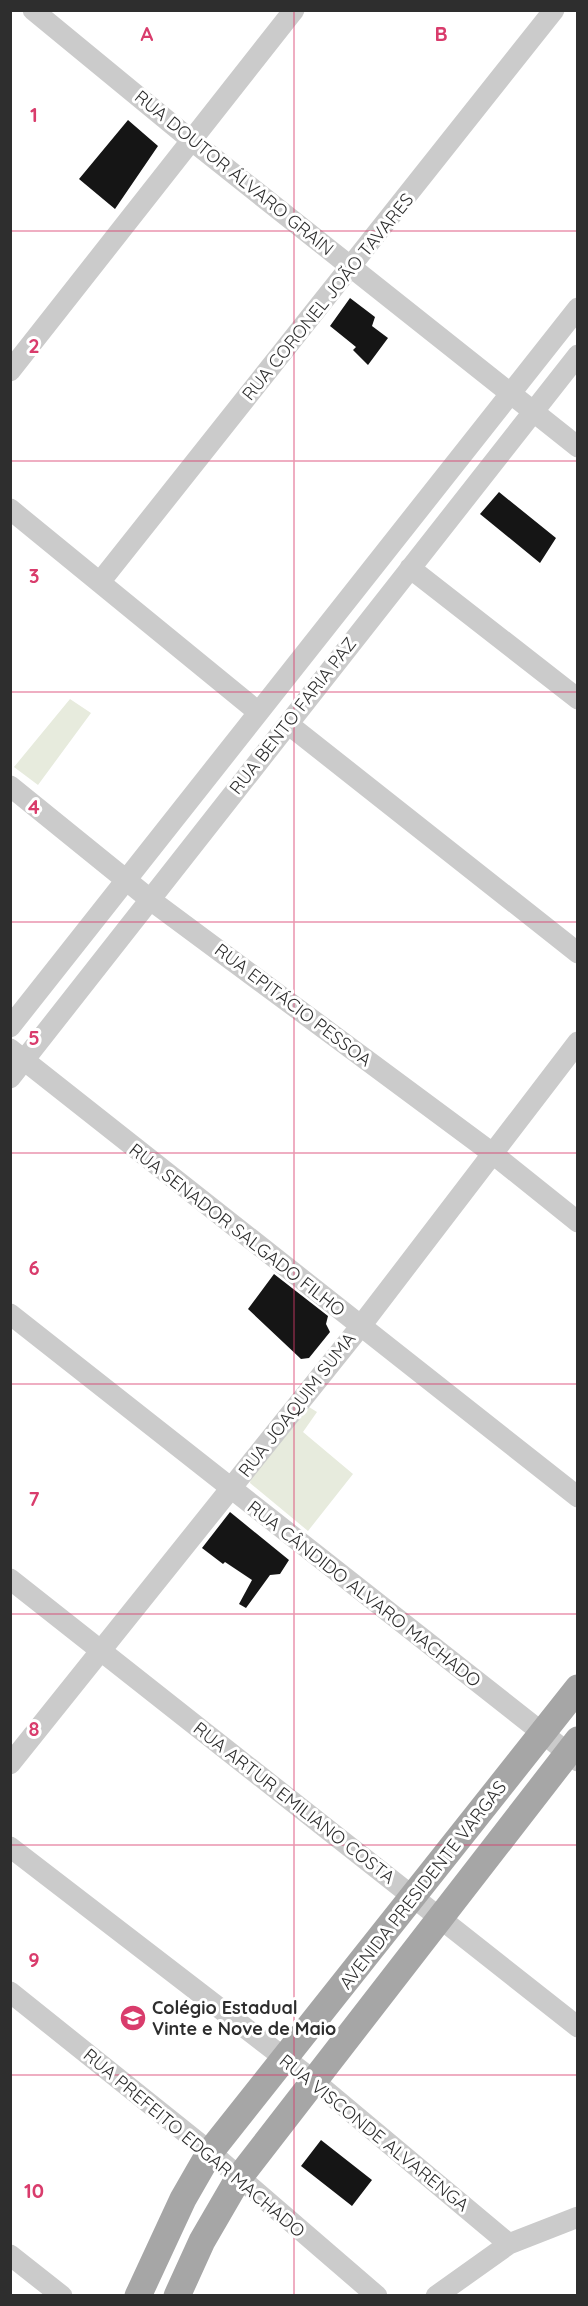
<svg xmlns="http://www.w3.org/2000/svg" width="588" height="2306" font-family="Quicksand,sans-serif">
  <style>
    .green { fill: #e7ebdd }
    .building { fill: #151515 }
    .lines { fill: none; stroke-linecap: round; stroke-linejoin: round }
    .minor { stroke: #cbcbcb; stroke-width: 21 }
    .major { stroke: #a6a6a6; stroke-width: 27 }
    .grid { fill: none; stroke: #d93c6c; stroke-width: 1.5; stroke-opacity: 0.55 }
    .labels { text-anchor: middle; stroke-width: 6; stroke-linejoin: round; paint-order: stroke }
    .street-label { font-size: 18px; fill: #2e2e2e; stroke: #fff }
    .poi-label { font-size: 18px; font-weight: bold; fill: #2e2e2e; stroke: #fff; text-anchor: start }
    .grid-label { font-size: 20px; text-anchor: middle; font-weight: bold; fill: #d93c6c; stroke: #fff; stroke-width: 6; stroke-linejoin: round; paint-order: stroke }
  </style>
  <rect width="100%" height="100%" fill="#fff"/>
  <path class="green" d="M 70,699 L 91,713 L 38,785 L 14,767 Z
    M 309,1407 L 317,1412 L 303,1432 L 353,1474 L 308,1531 L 250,1483 L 251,1477 Z"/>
  <path class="building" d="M 128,120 L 158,146 L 115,209 L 79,179 Z
    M 350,298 L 375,317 L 372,326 L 388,338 L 368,365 L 353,350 L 356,347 L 330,326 Z
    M 499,492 L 556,538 L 540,563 L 480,514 Z
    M 274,1274 L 328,1316 L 326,1324 L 330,1332 L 309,1358 L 301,1359 L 248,1309 Z
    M 230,1512 L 289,1560 L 280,1574 L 270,1575 L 246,1608 L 239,1604 L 252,1580 L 225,1562 L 223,1564 L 202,1548 Z
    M 321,2140 L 372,2180 L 352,2206 L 301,2166 Z"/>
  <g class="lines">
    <path class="minor" d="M 33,10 L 191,140 L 578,447
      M 10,371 L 294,10
      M 10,509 L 257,711
      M 410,568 L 578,699
      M 100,582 L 554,10
      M 288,724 L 578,953
      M 10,786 L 152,901 L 492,1153 L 578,1222
      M 10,1027 L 578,308
      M 10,1049 L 578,1497
      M 10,1078 L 578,355
      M 10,1314 L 578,1761
      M 10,1579 L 578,2027
      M 10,1764 L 360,1327 L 578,1042
      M 10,1847 L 313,2080 L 509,2244
      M 10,1992 L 210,2152 L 377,2296
      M 10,2255 L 62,2296
      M 436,2296 L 509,2244 L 578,2217"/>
    <path class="major" d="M 138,2296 L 183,2199 L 210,2152 L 578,1688
      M 177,2296 L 202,2241 L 238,2179 L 578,1740"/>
  </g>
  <path class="grid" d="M 294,10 L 294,2296M 10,231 L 578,231M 10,461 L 578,461M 10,692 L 578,692M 10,922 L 578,922M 10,1153 L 578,1153M 10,1384 L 578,1384M 10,1614 L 578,1614M 10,1845 L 578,1845M 10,2075 L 578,2075"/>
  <defs>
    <symbol id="school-disc" viewBox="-11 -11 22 22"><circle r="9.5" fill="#d93c6c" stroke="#fff"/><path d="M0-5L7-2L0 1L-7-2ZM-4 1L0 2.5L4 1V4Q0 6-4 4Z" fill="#fff"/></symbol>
  </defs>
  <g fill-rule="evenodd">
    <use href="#school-disc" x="118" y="2003" width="30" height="30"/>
  </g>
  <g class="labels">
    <g class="street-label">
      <text transform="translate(234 173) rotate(39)" y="6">RUA DOUTOR ÁLVARO GRAIN</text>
      <text transform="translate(328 297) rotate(-51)" y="6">RUA CORONEL JOÃO TAVARES</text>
      <text transform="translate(293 716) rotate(-52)" y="6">RUA BENTO FARIA PAZ</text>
      <text transform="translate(293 1005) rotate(37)" y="6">RUA EPITÁCIO PESSOA</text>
      <text transform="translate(237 1230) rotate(38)" y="6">RUA SENADOR SALGADO FILHO</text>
      <text transform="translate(297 1405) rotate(-52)" y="6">RUA JOAQUIM SUMA</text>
      <text transform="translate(364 1594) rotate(38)" y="6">RUA CÂNDIDO ALVARO MACHADO</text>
      <text transform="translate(294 1803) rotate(38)" y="6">RUA ARTUR EMILIANO COSTA</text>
      <text transform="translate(423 1885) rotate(-52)" y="6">AVENIDA PRESIDENTE VARGAS</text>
      <text transform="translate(374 2133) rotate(39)" y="6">RUA VISCONDE ALVARENGA</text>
      <text transform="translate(194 2143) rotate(40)" y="6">RUA PREFEITO EDGAR MACHADO</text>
    </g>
    <g class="poi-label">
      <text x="152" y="2014">Colégio Estadual<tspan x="152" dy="21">Vinte e Nove de Maio</tspan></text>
    </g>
  </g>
  <g class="grid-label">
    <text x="147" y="41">A</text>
    <text x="441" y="41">B</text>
    <text x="34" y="122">1</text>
    <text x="34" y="353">2</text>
    <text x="34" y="583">3</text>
    <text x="34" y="814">4</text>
    <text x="34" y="1045">5</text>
    <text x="34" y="1275">6</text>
    <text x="34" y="1506">7</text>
    <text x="34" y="1736">8</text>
    <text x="34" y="1967">9</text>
    <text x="34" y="2198">10</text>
  </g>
  <rect width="588" height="2306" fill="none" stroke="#2e2e2e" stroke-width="24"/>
</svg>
